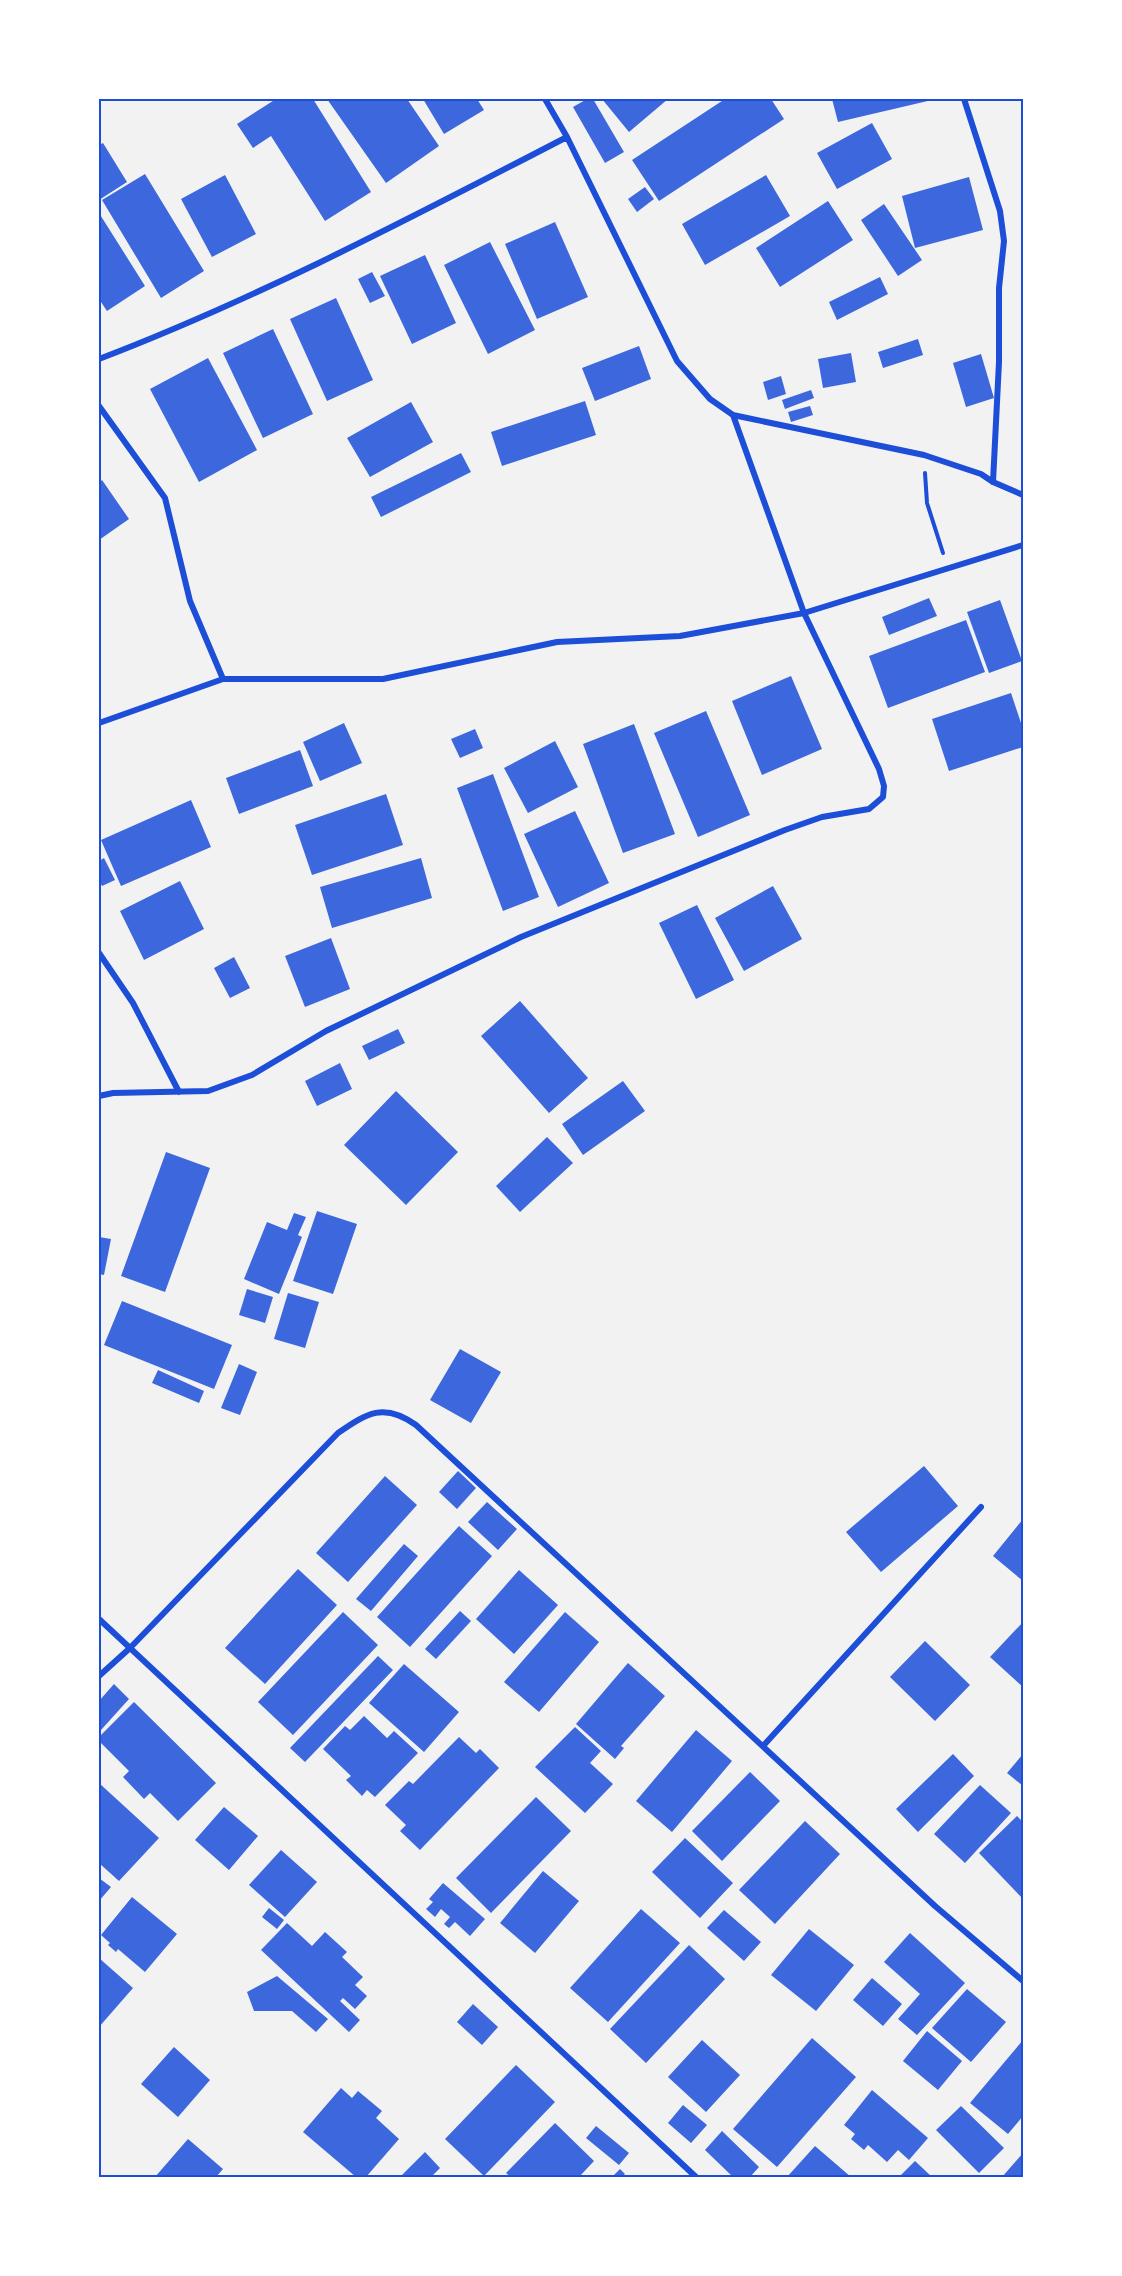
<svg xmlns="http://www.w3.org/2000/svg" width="1122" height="2276" font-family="'Alegreya Sans',sans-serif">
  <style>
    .building { fill: #3d67dc }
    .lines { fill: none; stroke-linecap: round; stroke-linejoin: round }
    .path { stroke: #1d4ed8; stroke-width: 4 }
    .minor { stroke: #1d4ed8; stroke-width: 6 }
    .neatline { fill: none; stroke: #1d4ed8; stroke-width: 2 }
  </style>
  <rect width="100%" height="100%" fill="#f2f2f2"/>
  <path class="building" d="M 276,99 L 313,99 L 371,192 L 325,221 L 271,136 L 253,148 L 237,124 Z
    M 327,99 L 407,99 L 439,146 L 386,183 Z
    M 423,99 L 477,99 L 484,110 L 444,134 Z
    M 587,99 L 593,99 L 624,152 L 605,163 L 573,107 Z
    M 602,99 L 668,99 L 629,132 Z
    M 725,99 L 771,99 L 784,119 L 659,201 L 632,160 Z
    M 832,99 L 931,99 L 932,100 L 838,122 Z
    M 872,123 L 892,159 L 837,189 L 817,153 Z
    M 103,143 L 127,182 L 99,200 L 99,145 Z
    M 145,174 L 204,271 L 161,298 L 102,200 Z
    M 225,175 L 256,234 L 212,257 L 181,199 Z
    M 766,175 L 790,216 L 705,265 L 682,224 Z
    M 969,177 L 983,230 L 915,248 L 902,196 Z
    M 645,187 L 654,199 L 637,212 L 628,199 Z
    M 828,201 L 853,240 L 780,287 L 756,248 Z
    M 884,204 L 922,260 L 898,276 L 861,220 Z
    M 99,213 L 145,286 L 107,311 L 99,299 Z
    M 555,222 L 588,297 L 537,319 L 505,244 Z
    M 490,242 L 535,330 L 488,354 L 444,265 Z
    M 425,255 L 456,323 L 412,344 L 380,276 Z
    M 372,272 L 385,296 L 370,303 L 358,279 Z
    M 880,277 L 888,294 L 837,320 L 829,302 Z
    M 336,298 L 373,380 L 327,401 L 290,319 Z
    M 273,329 L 313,414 L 263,438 L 223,353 Z
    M 918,339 L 923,355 L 883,368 L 878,352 Z
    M 639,346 L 651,379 L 595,401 L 582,368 Z
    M 851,353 L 856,382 L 823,388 L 818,359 Z
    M 981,354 L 994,398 L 966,407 L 953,363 Z
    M 208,358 L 257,450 L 199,482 L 150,389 Z
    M 781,376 L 786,394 L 768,400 L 763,382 Z
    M 811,390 L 814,398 L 785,409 L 782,400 Z
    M 585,401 L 596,435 L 502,466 L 491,432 Z
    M 411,402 L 433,442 L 370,477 L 347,438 Z
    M 810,406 L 813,415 L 791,422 L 788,412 Z
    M 461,453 L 471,472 L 381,517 L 371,497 Z
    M 102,480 L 129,519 L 99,540 L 99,483 Z
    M 929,598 L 937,616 L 889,635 L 882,617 Z
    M 1000,600 L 1022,661 L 989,673 L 967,612 Z
    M 966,620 L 985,672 L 888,708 L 869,656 Z
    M 791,676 L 822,749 L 762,775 L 732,701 Z
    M 1011,693 L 1023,729 L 1023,747 L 949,771 L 932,719 Z
    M 706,711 L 750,815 L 698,837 L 654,733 Z
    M 344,723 L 362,763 L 320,781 L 303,742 Z
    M 634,724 L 675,834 L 623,853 L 583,744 Z
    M 475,729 L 483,748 L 460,758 L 451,739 Z
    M 555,741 L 578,787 L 528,813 L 504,768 Z
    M 300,750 L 313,786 L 239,814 L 226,778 Z
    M 493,774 L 539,897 L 503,911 L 457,788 Z
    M 386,794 L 403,845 L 312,875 L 295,825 Z
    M 191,800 L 211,847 L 121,886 L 101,840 Z
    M 575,811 L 609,883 L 558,907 L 524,834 Z
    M 104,858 L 115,880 L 102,886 L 99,880 L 99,861 Z
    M 421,858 L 432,898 L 332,928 L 320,887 Z
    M 180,881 L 204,929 L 144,960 L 120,911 Z
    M 773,886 L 802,939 L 744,971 L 715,918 Z
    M 697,905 L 734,980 L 696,999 L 659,923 Z
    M 331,938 L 350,989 L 305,1007 L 285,956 Z
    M 234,957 L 250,988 L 230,998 L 214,968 Z
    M 520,1001 L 588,1078 L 549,1113 L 481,1036 Z
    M 398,1029 L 405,1043 L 369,1060 L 362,1046 Z
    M 340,1063 L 352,1089 L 317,1106 L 305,1081 Z
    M 623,1081 L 645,1111 L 583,1155 L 562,1124 Z
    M 396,1091 L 458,1152 L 406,1205 L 344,1145 Z
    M 547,1137 L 573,1163 L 520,1212 L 496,1186 Z
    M 166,1152 L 210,1168 L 165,1292 L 121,1276 Z
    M 317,1211 L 357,1224 L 333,1294 L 293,1281 Z
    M 294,1213 L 306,1217 L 298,1235 L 302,1237 L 279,1294 L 244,1279 L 267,1222 L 287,1230 Z
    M 99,1237 L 111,1239 L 104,1275 L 99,1274 Z
    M 247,1289 L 273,1297 L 265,1323 L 239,1315 Z
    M 288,1293 L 319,1302 L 305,1348 L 274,1339 Z
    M 122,1301 L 232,1345 L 214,1389 L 104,1345 Z
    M 460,1349 L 501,1372 L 471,1423 L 430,1400 Z
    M 239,1364 L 257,1372 L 240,1415 L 221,1408 Z
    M 158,1370 L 204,1391 L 199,1403 L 152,1383 Z
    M 924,1466 L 958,1506 L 881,1572 L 846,1532 Z
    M 458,1471 L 476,1488 L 457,1509 L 439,1492 Z
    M 385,1476 L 417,1505 L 348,1582 L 316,1553 Z
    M 487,1502 L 517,1529 L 498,1550 L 468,1522 Z
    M 1023,1519 L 1023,1581 L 993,1556 Z
    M 459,1526 L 492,1556 L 410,1647 L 377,1617 Z
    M 404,1544 L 418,1556 L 371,1611 L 356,1599 Z
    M 298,1569 L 337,1605 L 265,1684 L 225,1648 Z
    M 519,1570 L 558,1605 L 514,1654 L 476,1619 Z
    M 460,1611 L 471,1621 L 436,1659 L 425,1649 Z
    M 343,1612 L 378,1645 L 293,1735 L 258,1702 Z
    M 565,1612 L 599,1642 L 539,1712 L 504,1682 Z
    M 1023,1622 L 1023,1687 L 990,1657 Z
    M 925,1641 L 970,1685 L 935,1721 L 890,1677 Z
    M 378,1656 L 393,1670 L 305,1762 L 290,1748 Z
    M 628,1663 L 665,1696 L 621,1746 L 624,1748 L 615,1759 L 576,1724 Z
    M 404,1664 L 459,1712 L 424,1752 L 369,1703 Z
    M 114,1684 L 129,1699 L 101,1730 L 99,1728 L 99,1701 Z
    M 134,1702 L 216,1783 L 178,1821 L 150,1793 L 144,1799 L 123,1777 L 129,1771 L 99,1741 L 99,1737 Z
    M 364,1716 L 387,1738 L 394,1731 L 418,1753 L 375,1797 L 367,1790 L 362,1796 L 346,1780 L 351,1776 L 323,1749 L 345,1726 L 350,1730 Z
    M 575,1727 L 601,1751 L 590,1763 L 613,1784 L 585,1813 L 535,1767 Z
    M 696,1730 L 732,1761 L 672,1832 L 636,1801 Z
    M 459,1737 L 476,1753 L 480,1749 L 499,1768 L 420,1850 L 400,1831 L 406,1825 L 385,1805 L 409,1781 L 413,1784 Z
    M 953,1754 L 974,1776 L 918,1832 L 896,1809 Z
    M 1023,1754 L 1023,1786 L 1007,1773 Z
    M 750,1772 L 780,1801 L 722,1861 L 692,1831 Z
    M 99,1783 L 159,1838 L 119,1881 L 99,1863 Z
    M 980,1785 L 1011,1813 L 965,1863 L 934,1834 Z
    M 536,1797 L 571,1831 L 491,1913 L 456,1878 Z
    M 224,1807 L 258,1836 L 229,1870 L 195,1840 Z
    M 1017,1816 L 1023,1822 L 1023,1899 L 979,1853 Z
    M 805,1821 L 840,1854 L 775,1924 L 739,1890 Z
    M 685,1838 L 733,1883 L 700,1918 L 652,1872 Z
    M 281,1850 L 317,1882 L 285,1917 L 249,1885 Z
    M 543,1871 L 579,1901 L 535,1953 L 500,1923 Z
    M 99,1878 L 111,1887 L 99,1901 Z
    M 443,1883 L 485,1919 L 470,1936 L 455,1922 L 449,1928 L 444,1924 L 450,1917 L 441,1909 L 435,1917 L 426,1909 L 433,1902 L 429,1899 Z
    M 132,1897 L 177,1934 L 145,1972 L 118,1949 L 116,1952 L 108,1945 L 110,1943 L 101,1935 Z
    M 269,1908 L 284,1920 L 277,1929 L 262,1917 Z
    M 641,1909 L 680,1943 L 608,2022 L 570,1988 Z
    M 724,1910 L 761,1942 L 744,1961 L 707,1928 Z
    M 287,1923 L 312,1946 L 325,1932 L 347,1952 L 342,1957 L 363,1977 L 355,1985 L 367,1996 L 355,2009 L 343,1998 L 340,2001 L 360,2020 L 349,2032 L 261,1950 Z
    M 809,1929 L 854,1965 L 816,2011 L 771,1975 Z
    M 910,1933 L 965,1983 L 917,2035 L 898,2019 L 920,1994 L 884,1962 Z
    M 689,1945 L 725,1979 L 646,2063 L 610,2029 Z
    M 99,1958 L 133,1988 L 99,2027 Z
    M 277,1976 L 328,2019 L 316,2032 L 292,2011 L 254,2011 L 247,1992 Z
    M 872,1978 L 902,2004 L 883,2026 L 853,2000 Z
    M 967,1989 L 1006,2022 L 971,2062 L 932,2028 Z
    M 473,2004 L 498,2027 L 482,2045 L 457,2022 Z
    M 927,2031 L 962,2061 L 938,2090 L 903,2061 Z
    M 812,2038 L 856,2077 L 777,2167 L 733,2129 Z
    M 702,2040 L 740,2075 L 706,2112 L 668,2077 Z
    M 1023,2040 L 1023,2116 L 1008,2134 L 970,2103 Z
    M 174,2047 L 210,2080 L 178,2117 L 141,2084 Z
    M 516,2065 L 555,2102 L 484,2176 L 445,2139 Z
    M 341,2088 L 352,2098 L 358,2091 L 382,2111 L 376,2118 L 399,2139 L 366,2177 L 356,2177 L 303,2132 Z
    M 872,2090 L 928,2138 L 909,2160 L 898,2150 L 887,2162 L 868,2145 L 864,2150 L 851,2139 L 855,2134 L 844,2125 Z
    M 683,2105 L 707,2125 L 691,2143 L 668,2123 Z
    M 961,2106 L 1004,2148 L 979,2173 L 936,2130 Z
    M 555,2123 L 594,2161 L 579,2177 L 511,2177 L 506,2173 Z
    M 596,2126 L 629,2153 L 619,2165 L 586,2138 Z
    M 722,2131 L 759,2167 L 750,2177 L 733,2177 L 705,2150 Z
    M 188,2139 L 223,2169 L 216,2177 L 155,2177 Z
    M 815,2146 L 851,2177 L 787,2177 Z
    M 425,2152 L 440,2168 L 431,2177 L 400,2177 Z
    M 1023,2153 L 1023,2177 L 1002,2177 Z
    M 915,2161 L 932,2177 L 899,2177 Z
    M 620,2169 L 625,2174 L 622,2177 L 612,2177 Z"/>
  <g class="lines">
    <path class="path" d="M 925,473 L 927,503 L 943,553"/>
    <path class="minor" d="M 545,99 L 567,137 L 677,361 L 710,399 L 733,415 L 924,455 L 981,474 L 993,482 L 1023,495
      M 964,99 L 1000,211 L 1004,241 L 999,288 L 999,362 L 993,482
      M 99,359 C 261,297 414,216 567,137
      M 99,406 L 165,498 L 190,601 L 223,679 L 383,679 L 557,642 L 680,636 L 804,613 L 1023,545
      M 99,723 L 223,679
      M 99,953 L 133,1003 L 179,1092
      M 99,1096 L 113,1093 L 208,1091 L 252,1075 L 326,1031 L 521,937 L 785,830 L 822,817 L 869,809 L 883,797 L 884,786 L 879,769 L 804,613 L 733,415
      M 99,1619 L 696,2177
      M 99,1676 L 130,1648 L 338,1433 C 367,1413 384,1402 416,1425 L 935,1906 L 1023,1981
      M 763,1746 L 981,1507"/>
  </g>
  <rect width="1122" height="2276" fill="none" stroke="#ffffff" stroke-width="201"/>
  <rect x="100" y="100" width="922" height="2076" class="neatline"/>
</svg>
